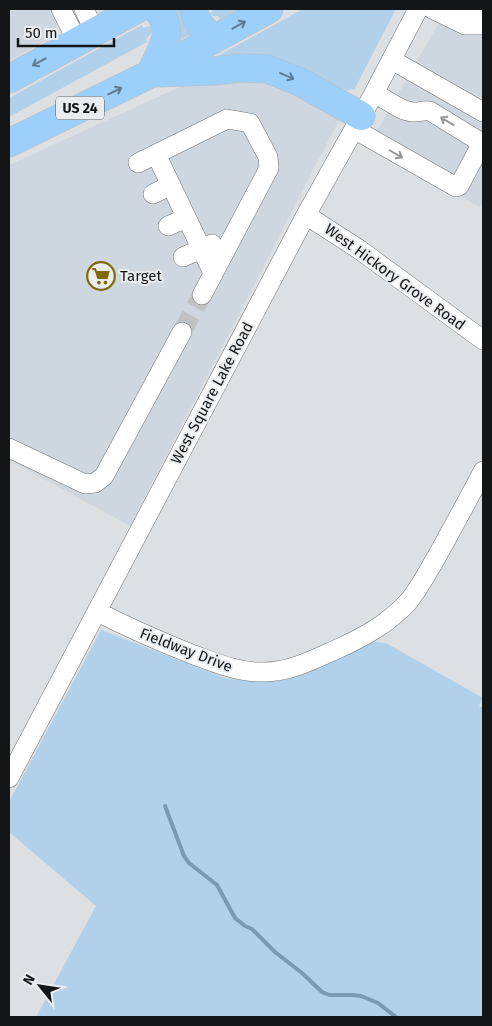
<svg xmlns="http://www.w3.org/2000/svg" width="492" height="1026" font-family="'Fira Sans',sans-serif">
  <style>
    .built { fill: #ced7df }
    .green { fill: #b1d0e9 }
    .lines { fill: none; stroke-linecap: round; stroke-linejoin: round }
    .stream { stroke: #7b99b2; stroke-width: 4 }
    .minor-tunnel { stroke: #bfc2c3; stroke-width: 19; stroke-dasharray: 19 9; stroke-linecap: butt }
    .minor-casing { stroke: #6f7274; stroke-width: 20 }
    .highway-casing { stroke: #bdbdbe; stroke-width: 29 }
    .minor { stroke: #fff; stroke-width: 19 }
    .highway { stroke: #9ccff9; stroke-width: 28 }
    .oneway { stroke: #5f7b93 }
    .oneway2 { stroke: #959696 }
    .labels { text-anchor: middle; stroke-width: 4; stroke-linejoin: round; paint-order: stroke }
    .shield { fill: #eaedf0; stroke: #545657; stroke-width: 1 }
    .shield-label { font-size: 14px; font-weight: bold; fill: #141516 }
    .poi-label { font-size: 15px; fill: #141516; stroke: #eaedf0; text-anchor: start }
    .street-label { font-size: 15px; fill: #141516; stroke: #eaedf0 }
  </style>
  <rect width="100%" height="100%" fill="#dde0e2"/>
  <path class="built" d="M 9,9 L 79,9 L 59,20 L 53,37 L 9,61 Z
    M 447,9 L 483,9 L 483,202 L 480,207 L 368,146 Z
    M 275,80 L 341,116 L 130,526 L 9,460 L 9,165 L 184,85 Z"/>
  <path class="green" d="M 171,9 L 182,9 L 191,34 L 179,41 Z
    M 213,9 L 238,9 L 220,19 L 218,16 L 212,16 L 211,13 Z
    M 303,9 L 396,9 L 354,90 L 350,89 L 348,91 L 343,89 L 341,92 L 214,58 Z
    M 142,25 L 143,28 L 150,26 L 152,27 L 152,32 L 146,39 L 147,42 L 9,117 L 9,98 Z
    M 101,630 L 225,678 L 249,681 L 265,681 L 368,641 L 386,643 L 483,698 L 479,706 L 483,708 L 483,1017 L 36,1017 L 96,906 L 9,832 L 9,802 Z"/>
  <g class="lines">
    <path class="stream" d="M 165,806 L 184,856 L 189,863 L 217,885 L 235,918 L 245,926 L 252,929 L 275,952 L 302,973 L 322,992 L 329,995 L 353,995 L 361,996 L 378,1003 L 396,1017"/>
    <path class="minor-tunnel" d="M 182,332 L 202,295"/>
    <defs>
      <path id="minor" d="M 61,9 L 77,41
        M 84,9 L 95,32
        M 432,9 L 465,25 L 483,25
        M 465,9 L 478,11 L 483,15
        M 392,60 L 483,112
        M 354,129 L 456,187 L 459,186 L 482,143 L 430,111 C 424,110 420,112 414,112 C 401,112 386,99 374,93
        M 156,154 L 213,273
        M 138,163 L 227,119 L 250,123 L 268,157 L 269,168 L 202,295
        M 153,194 L 171,185
        M 306,215 L 360,250 L 483,340
        M 168,226 L 186,218
        M 183,257 L 212,244
        M 9,448 L 85,484 L 95,483 L 104,476 L 182,332
        M 98,612 C 129,628 161,642 194,655 C 216,663 240,673 264,672 C 289,672 313,660 335,650 C 362,638 388,624 408,602 C 419,589 427,573 436,558 C 452,529 468,500 483,471
        M 9,778 L 306,215 L 372,97 L 418,9"/>
      <path id="highway" d="M 194,9 C 195,22 204,30 213,39
        M 157,73 L 214,71 L 239,68 L 267,69 L 300,82 L 361,116
        M 150,74 C 160,52 178,29 156,9
        M 9,79 L 137,9
        M 9,143 L 150,74 L 269,9"/>
    </defs>
    <use href="#minor" class="minor-casing"/>
    <use href="#highway" class="highway-casing"/>
    <use href="#minor" class="minor"/>
    <use href="#highway" class="highway"/>
  </g>
  <defs><path id="oneway-shaft" d="M-6 0H5M1.5-3L5.5 0L1.5 3" fill="none" stroke-width="1.6" stroke-linecap="round" stroke-linejoin="round" transform="scale(1.25)"/></defs>
  <g class="oneway">
    <use href="#oneway-shaft" transform="translate(239 25) rotate(-29)"/>
    <use href="#oneway-shaft" transform="translate(39 62) rotate(151)"/>
    <use href="#oneway-shaft" transform="translate(287 76) rotate(23)"/>
    <use href="#oneway-shaft" transform="translate(115 91) rotate(-26)"/>
  </g>
  <g class="oneway2">
    <use href="#oneway-shaft" transform="translate(447 121) rotate(-149)"/>
    <use href="#oneway-shaft" transform="translate(396 154) rotate(30)"/>
  </g>
  <defs>
    <symbol id="supermarket-ring" viewBox="-11 -11 22 22"><circle r="9.5" fill="#eaedf0" stroke="#806901" stroke-width="1.5"/><path d="M-6-5.5h2.5l.6 2H6L4.5 2H-2.5L-4.4-4H-6ZM-1.5 3.2a1.3 1.3 0 1 0 .1 0ZM3 3.2a1.3 1.3 0 1 0 .1 0Z" fill="#806901"/></symbol>
  </defs>
  <g fill-rule="evenodd">
    <use href="#supermarket-ring" x="85" y="260" width="32" height="32"/>
  </g>
  <g class="labels">
    <rect class="shield" x="56" y="96.5" width="48" height="23" rx="4"/>
    <g class="shield-label">
      <text x="80" y="113">US 24</text>
    </g>
    <g class="poi-label">
      <text x="120" y="281">Target</text>
    </g>
    <g class="street-label">
      <text transform="translate(395 277) rotate(36)" y="5">West Hickory Grove Road</text>
      <text transform="translate(212 393) rotate(-62)" y="5">West Square Lake Road</text>
      <text transform="translate(186 650) rotate(21)" y="5">Fieldway Drive</text>
    </g>
  </g>
  <rect width="492" height="1026" fill="none" stroke="#141516" stroke-width="20"/>
  <g transform="translate(40 986) rotate(300)" stroke="#eaedf0" stroke-width="4" paint-order="stroke">
  <path d="M0-4L9 19L0 12L-9 19Z" fill="#141516"/>
  <text y="-8" font-size="14" font-weight="bold" text-anchor="middle" fill="#141516">N</text>
  </g>
  <path d="M18 38v8h96v-8" fill="none" stroke="#141516" stroke-width="2.5"/>
  <text x="25" y="38" font-size="15" fill="#141516" stroke="#eaedf0" stroke-width="4" paint-order="stroke">50 m</text>
</svg>
